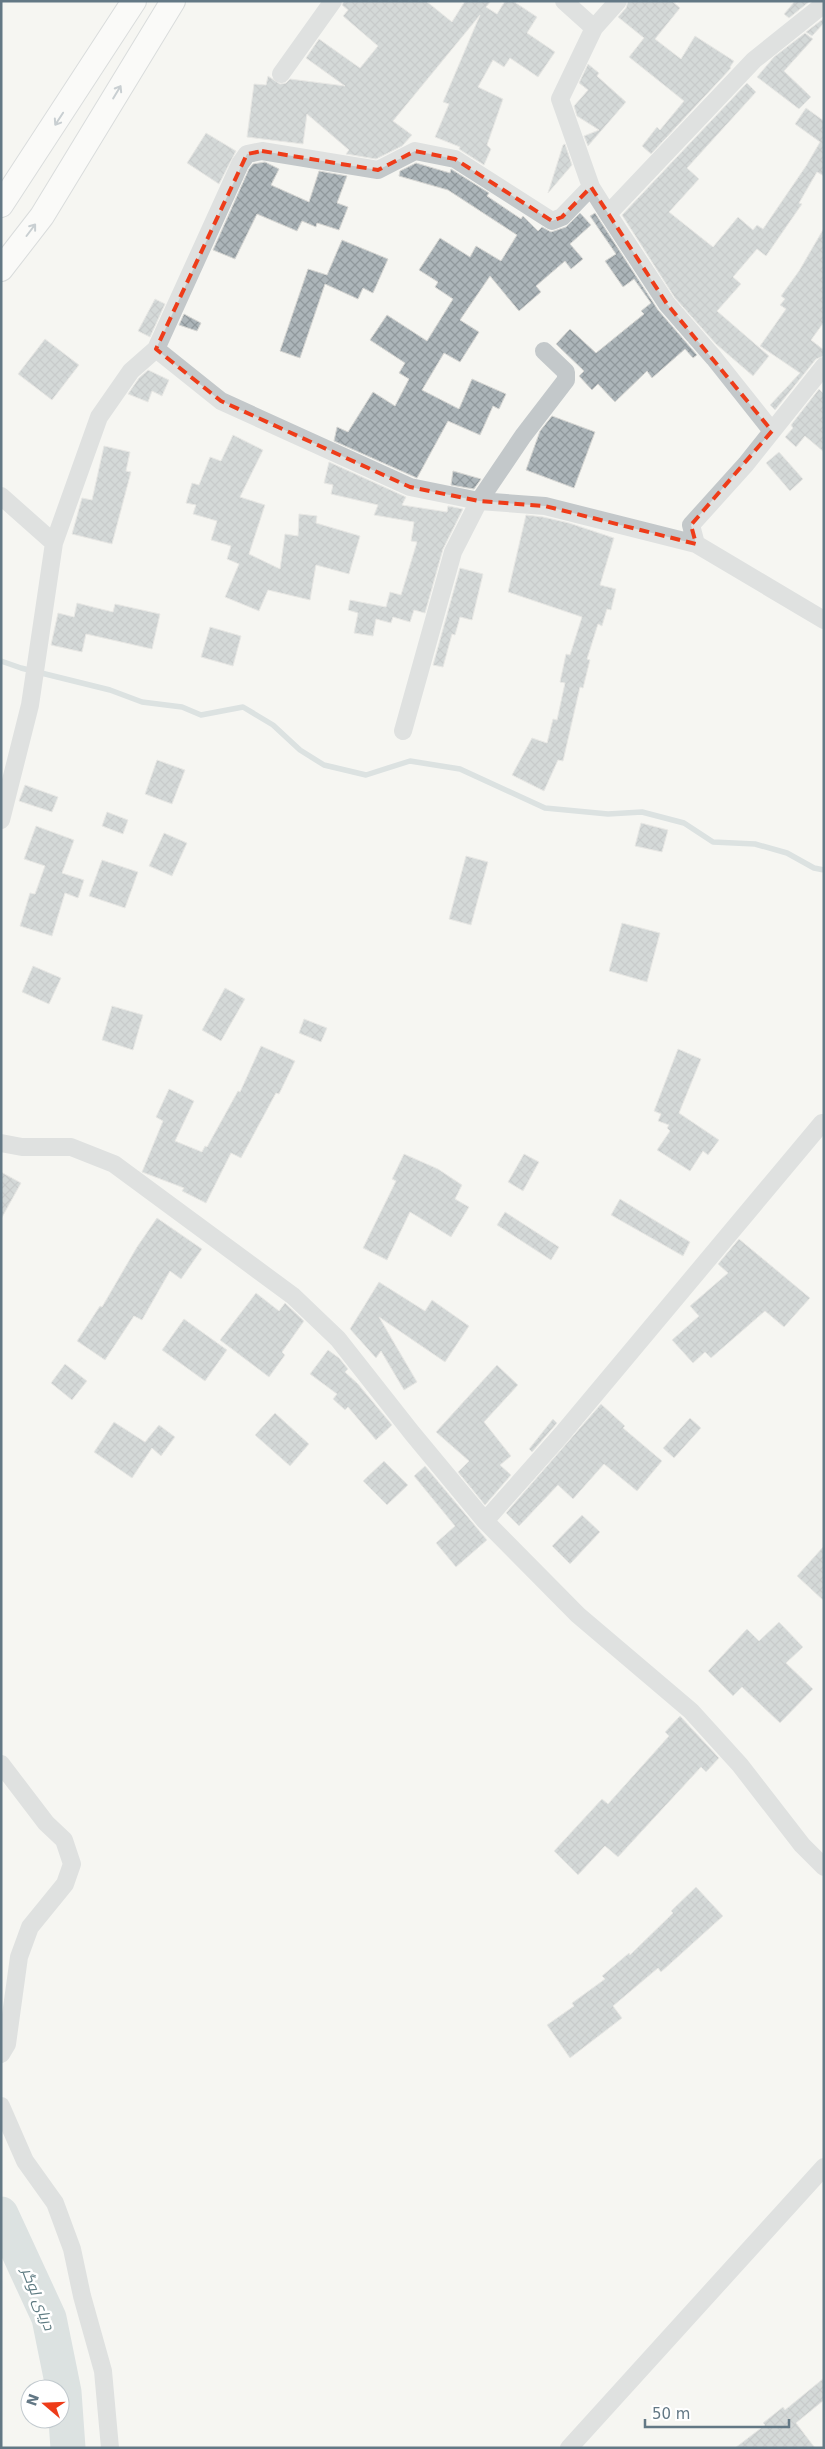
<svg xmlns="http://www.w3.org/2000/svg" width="825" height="2449" font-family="'DejaVu Sans',Cairo,sans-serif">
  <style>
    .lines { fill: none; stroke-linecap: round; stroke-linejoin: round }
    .stream { stroke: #bcc9cd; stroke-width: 5.5 }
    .river { stroke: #bcc9cd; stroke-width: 35 }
    .building { fill: url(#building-cross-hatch); stroke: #d7d7d4 }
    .secondary-casing { stroke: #b7bdc1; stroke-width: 26 }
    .minor { stroke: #c3c8ca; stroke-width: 18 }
    .secondary { stroke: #fff; stroke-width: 24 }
    .oneway { stroke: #92a0aa }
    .marked { fill: none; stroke: #ee3c19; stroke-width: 4; stroke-dasharray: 10 6; stroke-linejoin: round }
    .labels { text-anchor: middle; stroke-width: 5; stroke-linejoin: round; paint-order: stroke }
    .water-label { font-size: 15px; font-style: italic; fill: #5e7b82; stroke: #fff }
  </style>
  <defs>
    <pattern id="building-cross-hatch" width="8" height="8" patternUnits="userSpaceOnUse" patternTransform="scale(1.25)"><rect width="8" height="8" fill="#acb5b9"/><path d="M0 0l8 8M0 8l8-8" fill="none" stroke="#90989c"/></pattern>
  </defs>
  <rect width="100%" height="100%" fill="#f6f6f2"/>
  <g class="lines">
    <path class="stream" d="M 1,661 L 21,668 L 110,690 L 142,702 L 182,707 L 201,715 L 243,707 L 273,725 L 300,750 L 324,765 L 366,775 L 410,761 L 460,769 L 545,808 L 608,814 L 642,812 L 684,823 L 713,842 L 755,844 L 787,853 L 814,868 L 824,870"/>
    <path class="river" d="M 1,2214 L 49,2318 L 64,2392 L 68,2448"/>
  </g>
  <path class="building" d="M 344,1 L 426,1 L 452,22 L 465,1 L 491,1 L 486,7 L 497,14 L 505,1 L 513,1 L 537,17 L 527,33 L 555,52 L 538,77 L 510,58 L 504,67 L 493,60 L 478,87 L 503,99 L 487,145 L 491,149 L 484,165 L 459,149 L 460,147 L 435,137 L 449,104 L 443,102 L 480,15 L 393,121 L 412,135 L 402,146 L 376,159 L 346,154 L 349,150 L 307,114 L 303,144 L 247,137 L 254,84 L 266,85 L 268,76 L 280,84 L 286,83 L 290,79 L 345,86 L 306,58 L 319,39 L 360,68 L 378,46 L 343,16 L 348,10 L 342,5 Z
    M 628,1 L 672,1 L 680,8 L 655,39 L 681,59 L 695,36 L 734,61 L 730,67 L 731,68 L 651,154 L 642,146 L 657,127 L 660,130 L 684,101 L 629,57 L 644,38 L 618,17 L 626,8 Z
    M 795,1 L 810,1 L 789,18 L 784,14 Z
    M 823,19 L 824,23 L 812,36 L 806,32 Z
    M 805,33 L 813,39 L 784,71 L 811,97 L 799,109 L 757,77 L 774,57 Z
    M 588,64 L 599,73 L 597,76 L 626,102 L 588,146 L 584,136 L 599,130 L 577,116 L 574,106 L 588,90 L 579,83 Z
    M 747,83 L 756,92 L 687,168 L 699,179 L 669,212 L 713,247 L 738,217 L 753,230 L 757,225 L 763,229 L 806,166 L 820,142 L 795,124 L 806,108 L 824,121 L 824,176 L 817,172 L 799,203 L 802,204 L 766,256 L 757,249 L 733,277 L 741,284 L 717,311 L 769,356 L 753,376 L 716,344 L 675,298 L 622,215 Z
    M 206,133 L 236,151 L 219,184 L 187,163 Z
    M 565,144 L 572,165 L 548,193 L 563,145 Z
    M 265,162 L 279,169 L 271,185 L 309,202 L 319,171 L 347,176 L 337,203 L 348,207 L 339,230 L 317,223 L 316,227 L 302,221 L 297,231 L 257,214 L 235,259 L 213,250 L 249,169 L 253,164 Z
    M 416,163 L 450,173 L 451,169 L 489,193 L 487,196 L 521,219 L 523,216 L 538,231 L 542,227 L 551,232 L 566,227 L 580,213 L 591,225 L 570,244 L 583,259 L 571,269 L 565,261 L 536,286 L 541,292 L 519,311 L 490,276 L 460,320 L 479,332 L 460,362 L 444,353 L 422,390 L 459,409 L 472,379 L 506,394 L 499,409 L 493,406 L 480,435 L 448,421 L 417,478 L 334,441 L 337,427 L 348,432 L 373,392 L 395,406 L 409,379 L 399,373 L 405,363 L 370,340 L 387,315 L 427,341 L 453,299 L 435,287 L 438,282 L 419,270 L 440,238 L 470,257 L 476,246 L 501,261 L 517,235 L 448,190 L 399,176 L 400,171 Z
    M 595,213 L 658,310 L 697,355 L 693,358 L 685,349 L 652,378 L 647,371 L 615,402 L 598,384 L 592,390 L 579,376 L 584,371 L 556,344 L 570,329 L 596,353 L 644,314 L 641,311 L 651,303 L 634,279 L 623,287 L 605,261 L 616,254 L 590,216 Z
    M 824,228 L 824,322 L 811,340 L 824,350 L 824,356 L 816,359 L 775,410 L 770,405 L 800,373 L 760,346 L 786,309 L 780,305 L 785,299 L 781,296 L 799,271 Z
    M 342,240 L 388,259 L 373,293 L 363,288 L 358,299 L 325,284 L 300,358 L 280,351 L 308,269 L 327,275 Z
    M 155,299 L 165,304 L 150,337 L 138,331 Z
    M 184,314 L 201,323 L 197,331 L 179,325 Z
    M 45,339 L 79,365 L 52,400 L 18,374 Z
    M 148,370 L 169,380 L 162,396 L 152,391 L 148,402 L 128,394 L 139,378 Z
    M 819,389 L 824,394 L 824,452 L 805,436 L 796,447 L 785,437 L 793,428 L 791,425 Z
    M 552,416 L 595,432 L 574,488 L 526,470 L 540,431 Z
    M 233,435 L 263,450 L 240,497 L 265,505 L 249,554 L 280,569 L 285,534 L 298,536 L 299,514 L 317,516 L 316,523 L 360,536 L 349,574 L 316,565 L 310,600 L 268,590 L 259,611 L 225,597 L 239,564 L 227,559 L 231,546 L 211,540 L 217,521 L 193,514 L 196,505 L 186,503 L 192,483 L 199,485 L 210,457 L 221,461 Z
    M 104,446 L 130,452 L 126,471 L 131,472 L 112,544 L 72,534 L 82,498 L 92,500 Z
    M 779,452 L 803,479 L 790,491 L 766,463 Z
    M 329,462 L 406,497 L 402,505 L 447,512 L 448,506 L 463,509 L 443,549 L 425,613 L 414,610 L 410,622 L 393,617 L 391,623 L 376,619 L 373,636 L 354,633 L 358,613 L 348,610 L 350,600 L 386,607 L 390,592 L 401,595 L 417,542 L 411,541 L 414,522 L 374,515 L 378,505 L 331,494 L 333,485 L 324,483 Z
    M 453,471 L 481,479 L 474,489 L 451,485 Z
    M 526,515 L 543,517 L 569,523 L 614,538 L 600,585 L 616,589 L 611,610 L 607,609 L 602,626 L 598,624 L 587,659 L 590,660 L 583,688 L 580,687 L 563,761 L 558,760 L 544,791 L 512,775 L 532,738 L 547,743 L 553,719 L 557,720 L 565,683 L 560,682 L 566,654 L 570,655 L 582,617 L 508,592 Z
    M 460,568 L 483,574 L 472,620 L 460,617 L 455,635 L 452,634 L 443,667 L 433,665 Z
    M 77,603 L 113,612 L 115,604 L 160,614 L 152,649 L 86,634 L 82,652 L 51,645 L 58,613 L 74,617 Z
    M 210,627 L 241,636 L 233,666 L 201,657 Z
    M 157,760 L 185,770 L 172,804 L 145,794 Z
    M 25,785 L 58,797 L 52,812 L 19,801 Z
    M 107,812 L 128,820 L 123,834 L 102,826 Z
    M 641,823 L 668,830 L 662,852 L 635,846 Z
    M 36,826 L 74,840 L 62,873 L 84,880 L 78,898 L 65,893 L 52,936 L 20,926 L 30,893 L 35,894 L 45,866 L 24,859 Z
    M 164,833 L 187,843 L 172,876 L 149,866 Z
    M 466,856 L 488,862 L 471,925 L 449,919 Z
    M 102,860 L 138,872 L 125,908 L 89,896 Z
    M 622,923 L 660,933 L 647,982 L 609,971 Z
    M 33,966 L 61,978 L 49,1004 L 22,992 Z
    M 225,988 L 245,999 L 221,1041 L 202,1030 Z
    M 112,1006 L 143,1015 L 133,1050 L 102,1040 Z
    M 304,1019 L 327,1028 L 321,1042 L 299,1033 Z
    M 261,1046 L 295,1061 L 279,1094 L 276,1093 L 241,1158 L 231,1153 L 206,1203 L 182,1191 L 184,1188 L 142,1172 L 163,1121 L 156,1117 L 169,1089 L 194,1101 L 175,1141 L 202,1152 L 205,1146 L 207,1147 L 238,1091 L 240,1092 Z
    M 678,1049 L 701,1059 L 679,1113 L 719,1140 L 708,1155 L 703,1151 L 690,1171 L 657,1150 L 670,1131 L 667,1128 L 669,1125 L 658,1121 L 661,1114 L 654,1111 Z
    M 404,1154 L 438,1169 L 462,1185 L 455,1199 L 469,1207 L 451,1237 L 410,1212 L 387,1260 L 363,1248 L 396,1181 L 392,1179 Z
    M 524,1154 L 539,1162 L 523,1191 L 508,1182 Z
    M 1,1172 L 21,1183 L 1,1219 Z
    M 620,1199 L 690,1242 L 683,1256 L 611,1215 Z
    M 505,1212 L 559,1247 L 551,1260 L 497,1225 Z
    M 157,1218 L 202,1249 L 181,1279 L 170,1271 L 142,1320 L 134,1316 L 105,1360 L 77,1341 L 100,1306 L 102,1307 L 137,1247 Z
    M 739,1239 L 810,1298 L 784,1327 L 765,1311 L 711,1358 L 705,1352 L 693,1363 L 672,1340 L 699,1316 L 690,1306 L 728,1273 L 718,1264 Z
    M 379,1282 L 425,1311 L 432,1300 L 469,1326 L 445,1362 L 379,1317 L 417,1382 L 404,1390 L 381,1351 L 376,1358 L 350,1329 Z
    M 256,1293 L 279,1311 L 285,1303 L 304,1321 L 282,1352 L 285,1355 L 269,1377 L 220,1340 Z
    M 184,1319 L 227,1350 L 205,1381 L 162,1350 Z
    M 328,1350 L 339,1358 L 348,1369 L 345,1372 L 358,1384 L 392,1425 L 376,1440 L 348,1407 L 345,1410 L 333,1399 L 337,1394 L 310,1374 Z
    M 65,1364 L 87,1381 L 72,1400 L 51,1383 Z
    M 497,1365 L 518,1385 L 484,1422 L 511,1456 L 500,1465 L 511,1475 L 485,1505 L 458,1472 L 469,1461 L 436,1432 Z
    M 601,1404 L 625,1426 L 623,1428 L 662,1461 L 637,1491 L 604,1464 L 573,1499 L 558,1485 L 519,1526 L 506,1513 Z
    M 275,1413 L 309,1444 L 290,1466 L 255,1435 Z
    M 690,1418 L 701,1428 L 674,1458 L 663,1448 Z
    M 553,1419 L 557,1423 L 532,1452 L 529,1449 Z
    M 114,1422 L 145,1442 L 159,1425 L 175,1437 L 161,1456 L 152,1448 L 132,1478 L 94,1452 Z
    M 384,1461 L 408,1485 L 387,1505 L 363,1481 Z
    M 425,1466 L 487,1540 L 456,1567 L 436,1543 L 455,1526 L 414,1476 Z
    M 582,1515 L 600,1532 L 570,1564 L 552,1546 Z
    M 824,1546 L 824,1601 L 797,1576 Z
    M 779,1622 L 803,1647 L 786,1663 L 813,1689 L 780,1723 L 742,1687 L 733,1696 L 708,1671 L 747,1629 L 759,1641 Z
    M 680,1716 L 719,1758 L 706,1772 L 701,1767 L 618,1857 L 605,1846 L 578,1875 L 554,1851 L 602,1799 L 608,1804 L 669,1736 L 665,1732 Z
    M 696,1887 L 723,1916 L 661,1972 L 658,1968 L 613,2006 L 622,2018 L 570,2058 L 547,2025 L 574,2006 L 572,2003 L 605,1979 L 602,1976 L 629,1953 L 630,1955 L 673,1913 L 671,1911 Z
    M 824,2378 L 824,2400 L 796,2423 L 815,2448 L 735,2448 L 765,2425 L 763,2423 L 783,2407 L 785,2410 Z"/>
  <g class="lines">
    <defs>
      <path id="secondary" d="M 1,205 L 134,1
        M 1,269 L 42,216 L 173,1"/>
    </defs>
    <use href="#secondary" class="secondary-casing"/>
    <path class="minor" d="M 564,1 L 594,28
      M 618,1 L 594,28 L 560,99 L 591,187 L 608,214 L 667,304 L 714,358 L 772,431
      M 281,74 L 333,1
      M 608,214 L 754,60 L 824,4
      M 156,349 L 221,401 L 410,487 L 479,501 L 545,506 L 696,544 L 824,620
      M 1,496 L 54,543
      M 696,544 L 691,525 L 746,464 L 824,366
      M 403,731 L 453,552 L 479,501 L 523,436 L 566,380 L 566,372 L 544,351
      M 1,820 L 30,705 L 54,543 L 99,417 L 131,371 L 156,349 L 240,164 L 247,154 L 262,151 L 378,170 L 415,151 L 455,159 L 552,221 L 562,217 L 591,187
      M 1,1143 L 22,1147 L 71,1147 L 114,1164 L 293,1296 L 338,1339 L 412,1433 L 485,1521 L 578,1615 L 691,1711 L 740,1765 L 802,1845 L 824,1867
      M 485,1521 L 562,1434 L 822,1123
      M 1,1764 L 46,1823 L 64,1840 L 72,1864 L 65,1884 L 30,1927 L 19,1957 L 7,2044 L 1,2054
      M 1,2106 L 25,2161 L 55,2203 L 72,2249 L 82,2296 L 103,2371 L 110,2448
      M 569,2448 L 824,2167"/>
    <use href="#secondary" class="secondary"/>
  </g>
  <defs><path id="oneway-shaft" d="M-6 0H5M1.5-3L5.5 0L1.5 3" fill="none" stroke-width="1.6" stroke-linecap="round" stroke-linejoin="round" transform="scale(1.25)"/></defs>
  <g class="oneway">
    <use href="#oneway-shaft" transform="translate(117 92) rotate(-59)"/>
    <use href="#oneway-shaft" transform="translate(59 119) rotate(123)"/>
    <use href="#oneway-shaft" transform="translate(31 230) rotate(-53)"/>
  </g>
  <path d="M0 0H825V2449H0ZM 262,151 L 378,170 L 415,151 L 455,159 L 552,221 L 562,217 L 591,187 L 667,304 L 772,431 L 691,525 L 696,544 L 545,506 L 479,501 L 410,487 L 221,401 L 156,349 L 247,154 Z" fill="#f6f6f2" fill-opacity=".55" fill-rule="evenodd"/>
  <path class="marked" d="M 262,151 L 378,170 L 415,151 L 455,159 L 552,221 L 562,217 L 591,187 L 667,304 L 772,431 L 691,525 L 696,544 L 545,506 L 479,501 L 410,487 L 221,401 L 156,349 L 247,154 Z"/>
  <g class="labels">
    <g class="water-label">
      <text transform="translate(38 2299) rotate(69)" y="5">دریای لوگر</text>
    </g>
  </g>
  <rect width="825" height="2449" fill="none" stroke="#637885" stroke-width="5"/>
  <g transform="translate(45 2404) rotate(289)"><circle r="24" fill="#ffffff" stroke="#c1c9ce"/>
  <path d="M0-4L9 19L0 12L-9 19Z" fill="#ee3c19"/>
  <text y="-8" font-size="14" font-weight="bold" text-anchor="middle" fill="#637885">N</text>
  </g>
  <path d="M645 2419v8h144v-8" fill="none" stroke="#637885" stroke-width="2.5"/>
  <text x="652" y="2419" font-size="15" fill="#637885" stroke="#ffffff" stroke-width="4" paint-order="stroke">50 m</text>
</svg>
